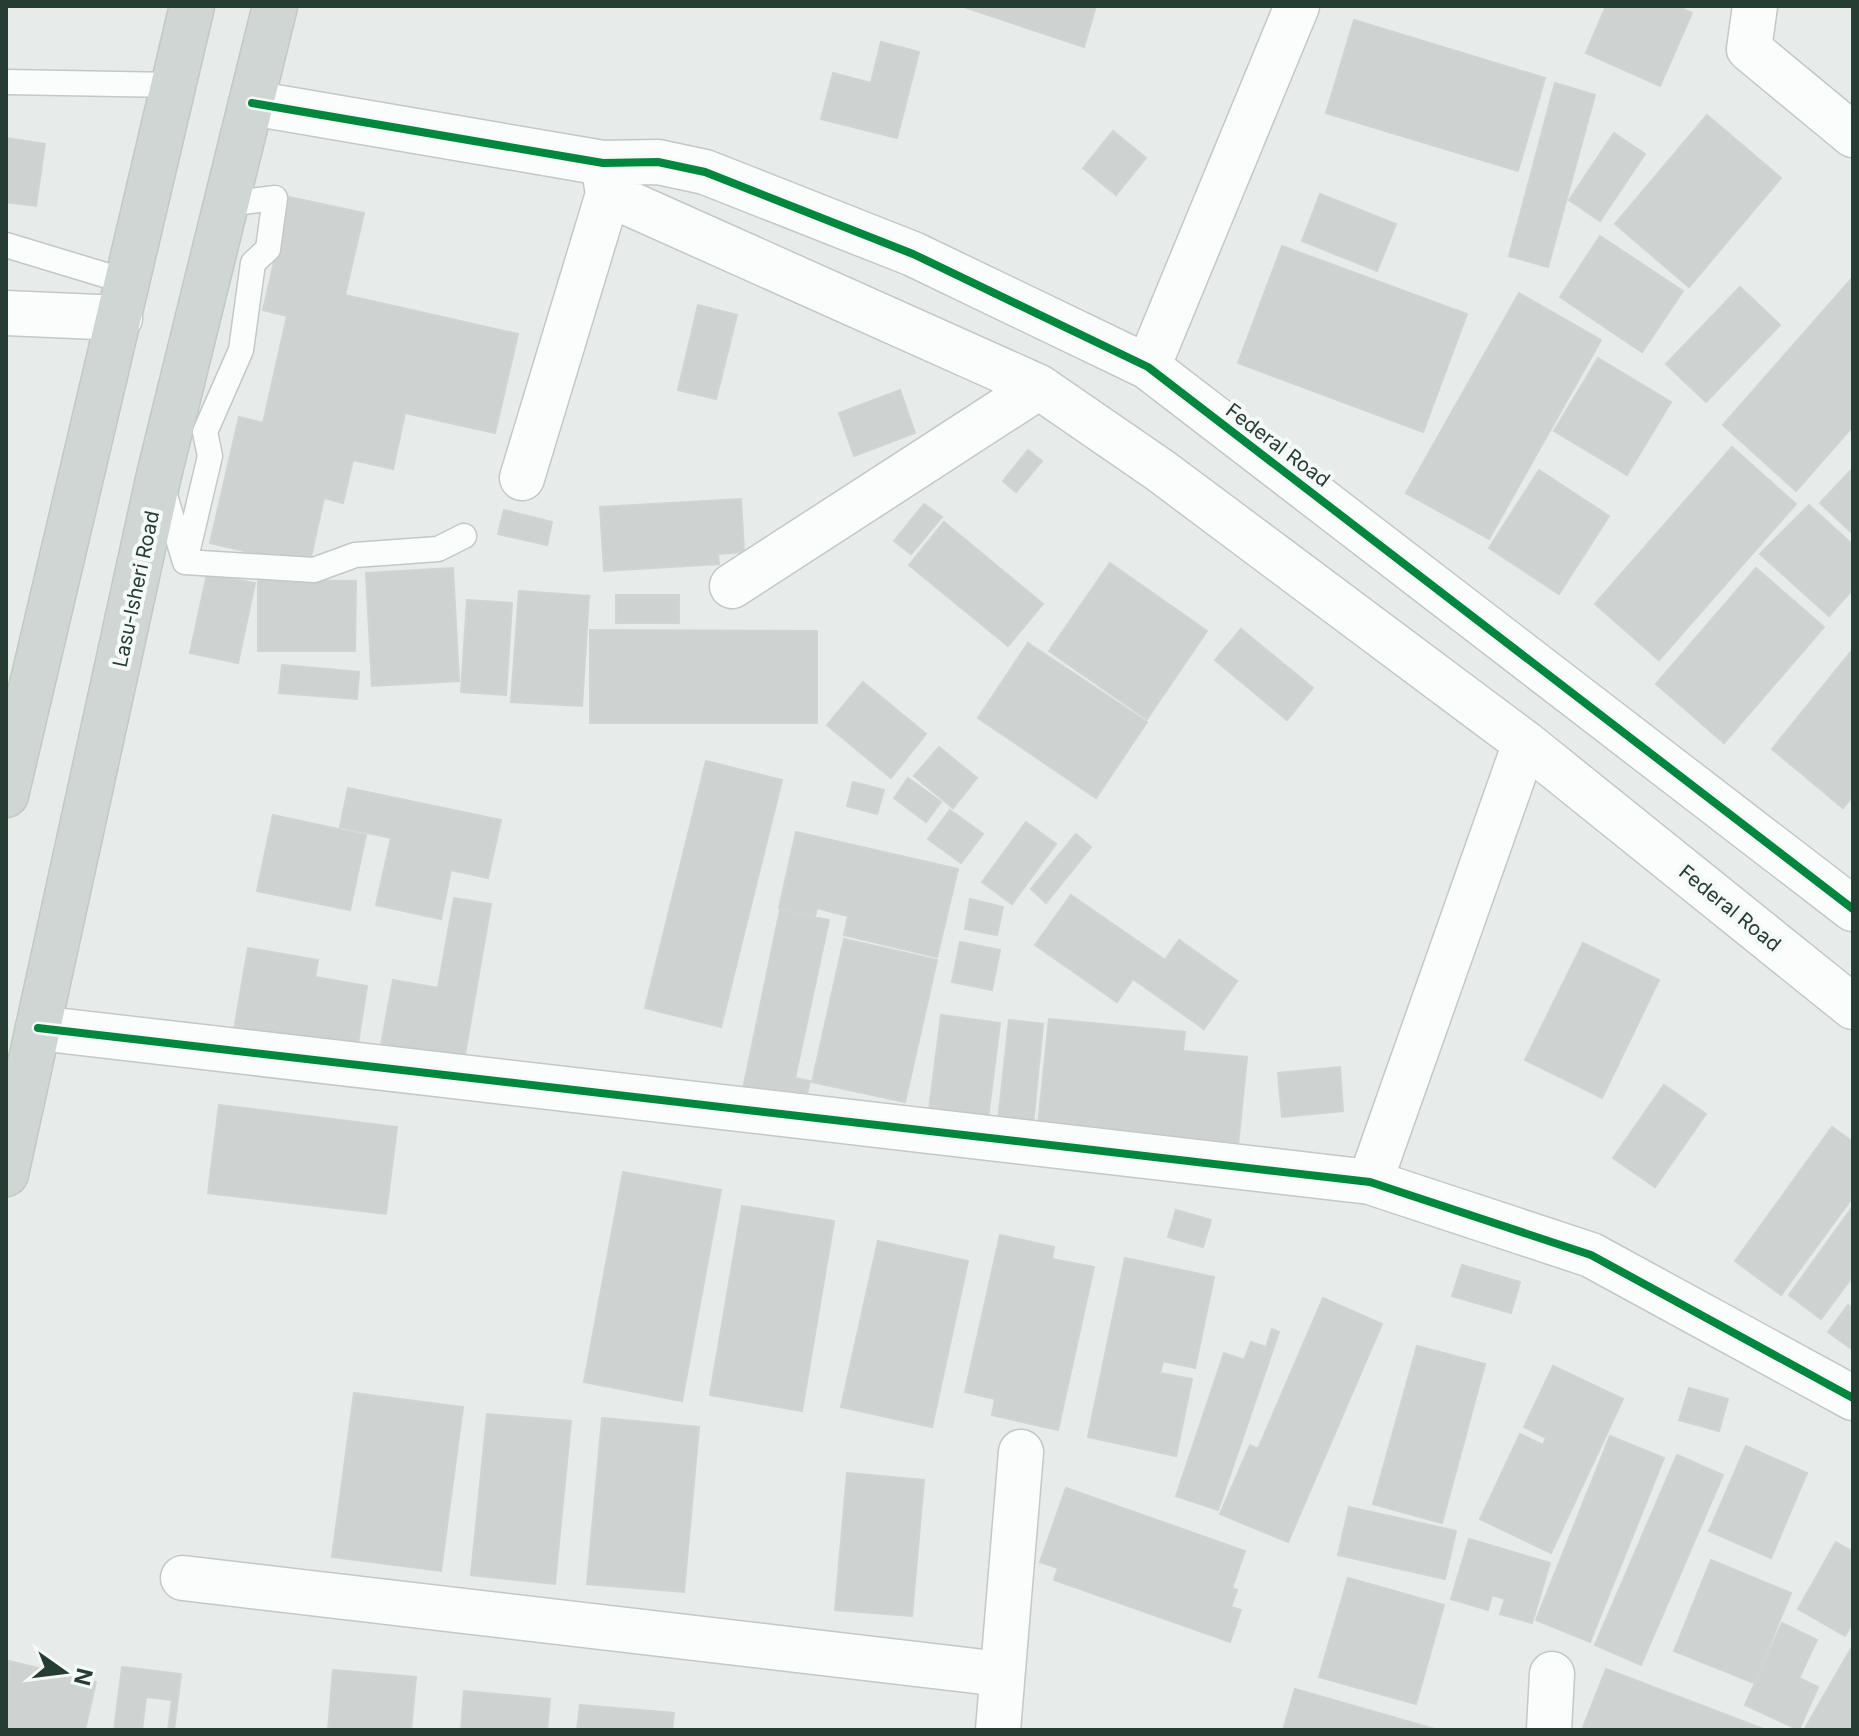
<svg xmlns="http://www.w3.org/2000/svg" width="1859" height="1736" font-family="Inter,sans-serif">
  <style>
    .building { fill: #ced2d0; stroke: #d0d4d2; stroke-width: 2 }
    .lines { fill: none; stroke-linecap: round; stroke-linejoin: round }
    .service-casing { stroke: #c4c8c6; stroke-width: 27 }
    .minor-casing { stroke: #c4c8c6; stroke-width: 47 }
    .primary-casing { stroke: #c3cac6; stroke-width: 47 }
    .service { stroke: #fbfcfc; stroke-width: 24 }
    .minor { stroke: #fbfcfc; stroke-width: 44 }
    .primary { stroke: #cfd6d3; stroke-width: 44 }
    .cycleway-casing { stroke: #f5f9f7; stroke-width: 13 }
    .cycleway { stroke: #00873e; stroke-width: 8 }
    .labels { text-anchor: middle; stroke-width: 8; stroke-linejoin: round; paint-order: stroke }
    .street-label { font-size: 20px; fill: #263d33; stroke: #f5f9f7 }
  </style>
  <rect width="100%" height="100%" fill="#e7ebe9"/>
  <path class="building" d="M 961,6 L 1096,6 L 1084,47 Z
    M 1606,6 L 1677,6 L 1692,13 L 1660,86 L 1586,53 Z
    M 1354,20 L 1545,78 L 1518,171 L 1326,113 Z
    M 881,42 L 919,52 L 897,138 L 821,119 L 833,73 L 871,83 Z
    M 1555,83 L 1595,95 L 1548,267 L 1509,256 Z
    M 1707,115 L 1781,178 L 1689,287 L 1615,224 Z
    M 1113,131 L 1146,158 L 1116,195 L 1083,168 Z
    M 1614,133 L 1645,154 L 1600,221 L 1569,200 Z
    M 6,138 L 45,144 L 36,206 L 6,202 Z
    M 1320,194 L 1396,224 L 1377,271 L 1302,241 Z
    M 289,197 L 364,213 L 345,295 L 518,334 L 495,433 L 405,413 L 393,469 L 353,460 L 343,503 L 324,498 L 309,566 L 210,543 L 239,417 L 263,423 L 287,316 L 263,310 Z
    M 1600,236 L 1683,291 L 1642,352 L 1560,297 Z
    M 1282,246 L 1467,314 L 1423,432 L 1238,363 Z
    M 1853,277 L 1853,426 L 1796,491 L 1723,425 Z
    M 1740,287 L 1780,325 L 1706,402 L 1666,364 Z
    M 1519,293 L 1601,340 L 1489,539 L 1406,493 Z
    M 698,305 L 737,315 L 716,399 L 678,390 Z
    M 1598,358 L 1671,402 L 1627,475 L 1554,431 Z
    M 900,390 L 915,433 L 854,456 L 839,413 Z
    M 1732,447 L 1796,504 L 1659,660 L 1595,604 Z
    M 1028,450 L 1042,461 L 1016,492 L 1003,481 Z
    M 1853,468 L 1853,534 L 1820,503 Z
    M 1539,470 L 1609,516 L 1559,594 L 1489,548 Z
    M 741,499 L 744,552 L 718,554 L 719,564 L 604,571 L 600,507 Z
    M 924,504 L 942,517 L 911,554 L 894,541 Z
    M 1809,505 L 1853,545 L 1853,589 L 1829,616 L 1760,554 Z
    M 504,510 L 552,522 L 547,545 L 498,534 Z
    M 944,522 L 1043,604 L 1008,646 L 909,565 Z
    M 1110,563 L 1207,631 L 1147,719 L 1049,651 Z
    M 453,568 L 459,681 L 372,686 L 366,573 Z
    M 1756,568 L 1824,627 L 1724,743 L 1656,684 Z
    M 207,574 L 255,583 L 238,663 L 190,653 Z
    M 258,580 L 356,581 L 355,651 L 258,651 Z
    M 519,591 L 589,596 L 582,706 L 511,702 Z
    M 616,595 L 679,595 L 679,623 L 616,623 Z
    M 467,600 L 512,603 L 506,695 L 461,692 Z
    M 1241,629 L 1313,688 L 1287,720 L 1215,660 Z
    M 590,630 L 817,631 L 817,723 L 590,723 Z
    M 1028,643 L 1147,722 L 1096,798 L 978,718 Z
    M 1853,649 L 1853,796 L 1843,808 L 1772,749 Z
    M 282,665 L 359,672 L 357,699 L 279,693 Z
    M 863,682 L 926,734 L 891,778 L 827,725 Z
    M 939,747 L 977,778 L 953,808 L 914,776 Z
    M 706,761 L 782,780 L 721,1027 L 645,1008 Z
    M 908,778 L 941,802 L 926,822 L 894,798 Z
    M 853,782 L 884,790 L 877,814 L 847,806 Z
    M 348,788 L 501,820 L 488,878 L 451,870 L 441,919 L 376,905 L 391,838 L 340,827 Z
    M 950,810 L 983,834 L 961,863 L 928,839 Z
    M 273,815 L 366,835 L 350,910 L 257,891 Z
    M 1026,822 L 1056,844 L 1012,904 L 982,882 Z
    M 796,832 L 958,869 L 937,957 L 844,935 L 848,916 L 817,908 L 815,916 L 779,908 Z
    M 1076,834 L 1091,847 L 1046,903 L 1031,889 Z
    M 1071,895 L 1165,960 L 1179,940 L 1237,981 L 1204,1029 L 1133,979 L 1117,1002 L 1035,945 Z
    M 454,898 L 491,904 L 464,1060 L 381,1045 L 393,980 L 438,988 Z
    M 970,899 L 1003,907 L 997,935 L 965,929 Z
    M 780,910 L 829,920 L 795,1078 L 810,1081 L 805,1102 L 743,1089 Z
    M 844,939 L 937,960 L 905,1102 L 812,1082 Z
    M 960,942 L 1000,950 L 992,990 L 952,982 Z
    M 1583,943 L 1659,980 L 1602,1098 L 1525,1060 Z
    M 248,948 L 318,960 L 315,977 L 367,986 L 357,1050 L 234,1030 Z
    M 941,1015 L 1000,1023 L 987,1126 L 928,1118 Z
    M 1049,1019 L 1185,1032 L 1183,1051 L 1247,1057 L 1238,1146 L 1038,1125 Z
    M 1009,1020 L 1043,1024 L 1033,1125 L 998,1121 Z
    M 1340,1067 L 1343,1111 L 1282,1117 L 1278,1073 Z
    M 1664,1085 L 1706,1114 L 1655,1187 L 1613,1158 Z
    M 219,1105 L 397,1127 L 386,1214 L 208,1193 Z
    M 1832,1127 L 1853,1142 L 1853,1197 L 1781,1295 L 1735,1261 Z
    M 623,1172 L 721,1190 L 682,1401 L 584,1382 Z
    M 742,1206 L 834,1221 L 802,1411 L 710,1395 Z
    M 1853,1206 L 1853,1276 L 1821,1319 L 1789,1295 Z
    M 1176,1210 L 1211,1220 L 1203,1247 L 1168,1237 Z
    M 1000,1235 L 1054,1247 L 1052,1259 L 1094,1267 L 1058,1430 L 992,1415 L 995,1399 L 965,1392 Z
    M 878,1241 L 968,1261 L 932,1427 L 841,1407 Z
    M 1125,1258 L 1214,1277 L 1195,1368 L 1163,1361 L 1160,1373 L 1192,1379 L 1176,1456 L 1088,1437 Z
    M 1462,1265 L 1520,1282 L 1511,1313 L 1452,1296 Z
    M 1323,1298 L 1382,1324 L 1288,1542 L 1220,1514 L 1250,1445 L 1258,1449 Z
    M 1848,1305 L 1853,1308 L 1853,1350 L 1828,1332 Z
    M 1272,1329 L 1279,1332 L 1218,1510 L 1176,1496 L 1224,1353 L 1244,1360 L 1251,1342 L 1266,1347 Z
    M 1417,1346 L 1485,1364 L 1442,1523 L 1373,1504 Z
    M 1553,1366 L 1623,1399 L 1551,1553 L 1480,1519 L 1520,1434 L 1543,1445 L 1546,1438 L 1524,1427 Z
    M 1689,1388 L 1728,1399 L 1719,1431 L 1679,1420 Z
    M 354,1393 L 463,1407 L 441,1571 L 332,1557 Z
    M 487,1414 L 571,1421 L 555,1584 L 471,1575 Z
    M 602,1418 L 699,1427 L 684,1592 L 587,1584 Z
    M 1610,1436 L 1664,1458 L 1590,1642 L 1536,1620 Z
    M 1746,1446 L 1807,1473 L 1771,1558 L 1709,1531 Z
    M 1677,1455 L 1723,1475 L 1641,1665 L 1595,1645 Z
    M 847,1473 L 924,1480 L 912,1616 L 835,1610 Z
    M 1066,1488 L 1245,1551 L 1232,1588 L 1237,1590 L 1231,1607 L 1241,1610 L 1230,1642 L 1054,1580 L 1058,1568 L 1040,1562 Z
    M 1349,1507 L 1456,1531 L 1445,1579 L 1338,1555 Z
    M 1469,1539 L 1550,1563 L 1532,1623 L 1500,1614 L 1505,1599 L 1492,1595 L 1488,1610 L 1451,1599 Z
    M 1836,1542 L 1853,1552 L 1853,1622 L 1845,1636 L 1798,1609 Z
    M 1711,1560 L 1791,1593 L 1754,1683 L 1674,1651 Z
    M 1348,1578 L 1444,1605 L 1416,1704 L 1319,1677 Z
    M 1782,1623 L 1817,1640 L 1799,1678 L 1818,1687 L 1799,1730 L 1745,1705 Z
    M 1853,1645 L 1853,1730 L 1804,1730 Z
    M 9,1661 L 96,1682 L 85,1730 L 6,1730 Z
    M 122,1667 L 181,1674 L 174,1730 L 168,1730 L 172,1700 L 146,1697 L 142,1730 L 114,1730 Z
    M 1606,1669 L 1766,1730 L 1582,1730 Z
    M 333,1670 L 416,1677 L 411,1730 L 328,1730 Z
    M 1295,1689 L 1438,1730 L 1283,1730 Z
    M 464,1691 L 550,1699 L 547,1730 L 461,1730 Z
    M 580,1705 L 674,1713 L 672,1730 L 577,1730 Z"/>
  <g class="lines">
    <defs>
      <path id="service" d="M 6,82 L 174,85
        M 6,245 L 128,282
        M 163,489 L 185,562 L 210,456 L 205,432 L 241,350 L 253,263 L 268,249 L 275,198 L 226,204
        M 185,562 L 314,570 L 355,555 L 438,549 L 464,536"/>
      <path id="minor" d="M 1755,6 L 1749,49 L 1853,135
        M 252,103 L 603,163 L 658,162 L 705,172 L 913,254 L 1148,367 L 1853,909
        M 603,163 L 608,194 L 1039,387 L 1161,471 L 1525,743 L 1853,1007
        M 6,313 L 120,318
        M 1148,367 L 1297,6
        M 522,478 L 608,194
        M 732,586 L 1039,387
        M 38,1028 L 1370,1182 L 1591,1255 L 1853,1398
        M 1370,1182 L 1525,743
        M 183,1578 L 1001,1674
        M 998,1730 L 1021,1452
        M 1549,1730 L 1552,1674"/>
      <path id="primary" d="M 6,795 L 192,6
        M 6,1174 L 159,475 L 275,6"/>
    </defs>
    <use href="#service" class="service-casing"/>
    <use href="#minor" class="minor-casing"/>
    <use href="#primary" class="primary-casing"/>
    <use href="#service" class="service"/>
    <use href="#minor" class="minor"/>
    <use href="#primary" class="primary"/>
    <defs>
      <path id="cycleway" d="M 252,103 L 603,163 L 658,162 L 705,172 L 913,254 L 1148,367 L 1853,909
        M 38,1028 L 1370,1182 L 1591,1255 L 1853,1398"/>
    </defs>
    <use href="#cycleway" class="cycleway-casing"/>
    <use href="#cycleway" class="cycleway"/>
  </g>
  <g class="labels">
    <g class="street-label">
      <text transform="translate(1278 445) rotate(37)" y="7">Federal Road</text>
      <text transform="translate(136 589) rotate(-78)" y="7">Lasu-Isheri Road</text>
      <text transform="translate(1730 908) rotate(39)" y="7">Federal Road</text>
    </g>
  </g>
  <rect width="1859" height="1736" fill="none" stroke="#263d33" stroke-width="16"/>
  <g transform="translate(64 1672) rotate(104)" stroke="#f5f9f7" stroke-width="6" paint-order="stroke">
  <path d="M0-6L14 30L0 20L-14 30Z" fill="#263d33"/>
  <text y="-12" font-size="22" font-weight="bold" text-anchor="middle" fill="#263d33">N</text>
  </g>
</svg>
